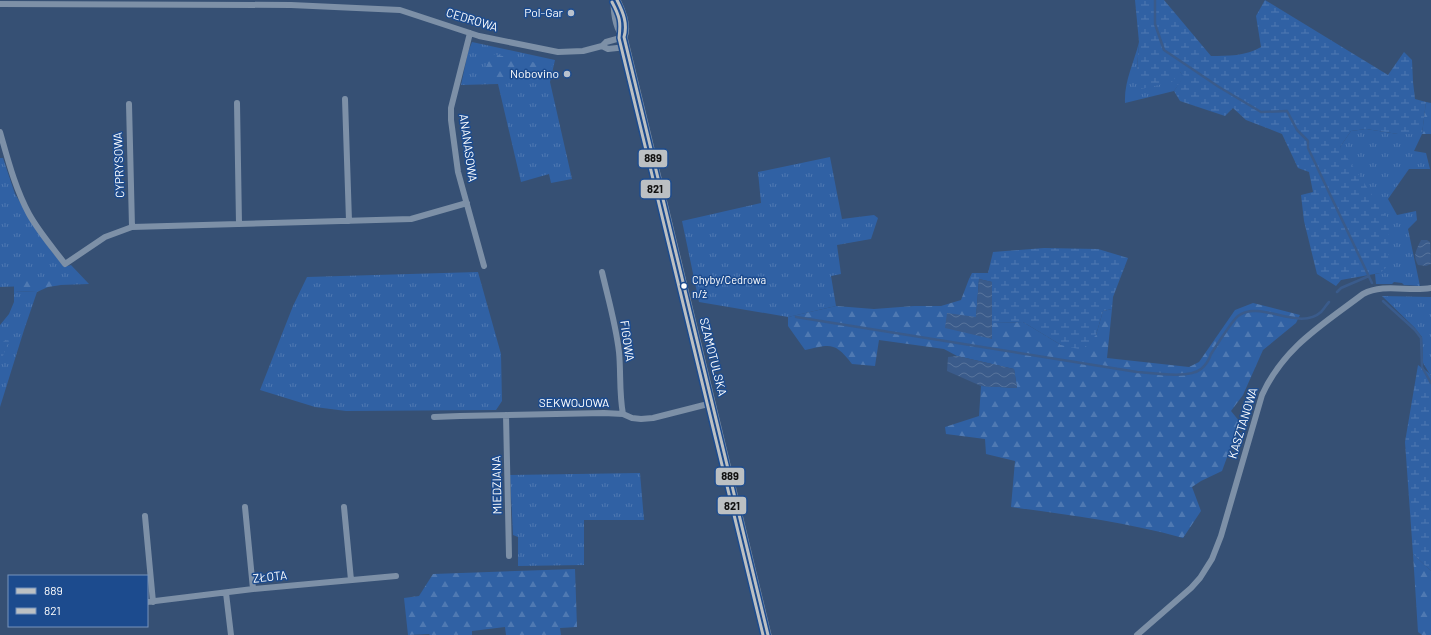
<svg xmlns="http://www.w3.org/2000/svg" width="1431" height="635" font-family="Barlow,sans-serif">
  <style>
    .grass { fill: url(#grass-tufts) }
    .forest { fill: url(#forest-firs) }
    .wetland { fill: url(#wetland-marsh) }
    .water { fill: url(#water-waves) }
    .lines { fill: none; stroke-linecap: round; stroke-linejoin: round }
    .stream { stroke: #3a5b8b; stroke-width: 2.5 }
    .minor { stroke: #7d90a7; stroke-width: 6 }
    .tertiary { stroke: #7d90a7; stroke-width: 7 }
    .bus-1-casing { stroke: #1c4b8e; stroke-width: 6 }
    .bus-2-casing { stroke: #1c4b8e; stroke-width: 6 }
    .bus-1 { stroke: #bcc0c3; stroke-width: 3 }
    .bus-2 { stroke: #bcc0c3; stroke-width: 3 }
    .poi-dot { fill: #b9c2ce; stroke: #1c4b8e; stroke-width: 1.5 }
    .bus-dot { fill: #fff; stroke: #1c4b8e; stroke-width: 1.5 }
    .labels { text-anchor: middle; stroke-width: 3; stroke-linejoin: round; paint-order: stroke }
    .bus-label { font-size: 11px; fill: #fff; stroke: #1c4b8e; text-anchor: start }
    .poi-label { font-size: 12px; fill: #fff; stroke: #1c4b8e; text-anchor: end }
    .street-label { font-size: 12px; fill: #fff; stroke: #1c4b8e }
    .line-badge { stroke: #1c4b8e; stroke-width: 1.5 }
    .pale-badge-label { font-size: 11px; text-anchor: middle; font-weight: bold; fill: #111 }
  </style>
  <defs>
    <pattern id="grass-tufts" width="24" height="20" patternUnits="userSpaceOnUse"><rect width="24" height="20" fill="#3061a4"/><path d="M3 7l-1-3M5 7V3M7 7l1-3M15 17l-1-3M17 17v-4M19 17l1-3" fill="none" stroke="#4f79b2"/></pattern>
    <pattern id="forest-firs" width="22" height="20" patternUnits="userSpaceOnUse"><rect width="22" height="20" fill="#3061a4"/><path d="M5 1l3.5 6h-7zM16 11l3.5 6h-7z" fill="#4f79b2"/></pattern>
    <pattern id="wetland-marsh" width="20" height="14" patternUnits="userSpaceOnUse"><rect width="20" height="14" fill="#3061a4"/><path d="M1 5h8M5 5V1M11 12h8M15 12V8" fill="none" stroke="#4f79b2"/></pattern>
    <pattern id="water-waves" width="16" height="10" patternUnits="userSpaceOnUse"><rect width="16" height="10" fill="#3a5b8b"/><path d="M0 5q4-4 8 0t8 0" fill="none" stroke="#58749c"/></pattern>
  </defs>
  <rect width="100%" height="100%" fill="#365074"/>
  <path class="grass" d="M 472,42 L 555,60 L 550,82 L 572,179 L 551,183 L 549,174 L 521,182 L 498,84 L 461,85 L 468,52 Z
    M 1139,42 L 1137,70 L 1180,72 L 1185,76 L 1174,91 L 1125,103 C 1124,81 1134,63 1139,42 Z
    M 1366,129 L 1398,134 L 1422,134 L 1414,151 L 1426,153 L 1430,169 L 1409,169 L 1388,199 L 1397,215 L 1416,211 L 1417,220 L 1408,229 L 1420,286 L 1404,285 L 1402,283 L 1394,282 L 1392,284 L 1376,284 L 1375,274 L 1380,273 L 1340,147 L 1351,131 Z
    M 830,157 L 842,219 L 874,215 L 878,218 L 871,239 L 837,245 L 841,274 L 831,276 L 836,306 L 788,317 L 699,302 L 682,221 L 761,203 L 758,172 Z
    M 0,158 L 3,158 L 15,194 L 44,241 L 64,267 L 71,265 L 89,284 L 0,287 Z
    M 478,272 L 501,354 L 502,401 L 496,410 L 346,411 L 315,407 L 260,390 L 293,306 L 307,277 Z
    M 14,291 L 37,292 L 24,330 L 0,407 L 0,325 L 9,314 L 14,302 Z
    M 1382,296 L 1431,297 L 1431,376 L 1423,363 L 1422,337 L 1414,327 Z
    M 640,473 L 644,520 L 584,520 L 584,565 L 518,566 L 518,537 L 513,535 L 510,475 Z"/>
  <path class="forest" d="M 492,54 L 552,66 L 548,81 L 499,81 L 485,69 Z
    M 1426,102 L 1431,103 L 1431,134 L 1422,134 Z
    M 52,277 L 61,285 L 48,287 L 37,292 L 14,291 L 14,280 Z
    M 969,279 L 979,279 L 976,318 L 992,339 L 992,323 L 1023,322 L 1061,345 L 1096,335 L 1103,311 L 1112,309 L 1107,358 L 1189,367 L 1199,362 L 1235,310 L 1253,303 L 1300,315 L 1296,323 L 1263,350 L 1243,395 L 1231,411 L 1240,422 L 1222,471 L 1201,481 L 1192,487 L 1201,511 L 1183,538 C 1126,522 1069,515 1011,507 L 1015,461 L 986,454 L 985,439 L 946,434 L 945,427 L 979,416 L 981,386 L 1017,388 L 1014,369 L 957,356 L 944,349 L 879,340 L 875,366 L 852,364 C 835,342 831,344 805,350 L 788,326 L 788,317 L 836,306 L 874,309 L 914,306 L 941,306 L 961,300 Z
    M 1413,554 L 1431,571 L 1431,635 L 1422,635 L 1418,632 Z
    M 575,569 L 577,627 L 560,628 L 561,635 L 506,635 L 505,627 L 472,631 L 472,635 L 430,635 L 429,634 L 408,635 L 404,598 L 419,596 L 433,574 Z"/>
  <path class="wetland" d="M 1135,0 L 1164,0 L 1211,56 C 1228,56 1246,56 1261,47 L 1256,16 L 1265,0 L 1388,75 L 1404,52 L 1412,60 L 1413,82 L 1415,99 L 1426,102 L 1422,134 L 1398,134 L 1366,129 L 1351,131 L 1340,147 L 1389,220 L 1388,266 L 1380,273 L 1341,280 L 1336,286 L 1317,274 L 1304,221 L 1301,195 L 1313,192 L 1309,172 L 1298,168 L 1282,134 L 1246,120 L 1233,108 L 1225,116 L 1180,101 L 1174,91 L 1184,76 L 1180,72 L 1172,82 L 1141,89 L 1137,70 L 1139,42 Z
    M 1044,248 L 1098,249 L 1128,258 L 1113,297 L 1112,309 L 1103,311 L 1096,335 L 1082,350 L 1061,345 L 1023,322 L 992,323 L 992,282 L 979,279 L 969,279 L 972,273 L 988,273 L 993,252 Z
    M 7,339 L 9,341 L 0,363 L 0,344 Z
    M 1418,365 L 1429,373 L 1431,376 L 1431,571 L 1413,554 L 1405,442 Z"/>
  <path class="water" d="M 1421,240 L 1427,240 L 1430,242 L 1431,264 L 1426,266 L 1418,265 C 1412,255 1417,249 1421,240 Z
    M 979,279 L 992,282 L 992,339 L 945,328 L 947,313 L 976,317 Z
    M 957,356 L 1014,369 L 1017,388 L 981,386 L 947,371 L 948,357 Z"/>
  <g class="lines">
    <path class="stream" d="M 1155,0 L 1155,24 L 1164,50 L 1219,87 L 1261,112 L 1287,111 L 1297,130 L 1308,141 L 1308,148 L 1372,283
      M 1337,292 L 1341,288 L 1369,276
      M 1383,301 L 1415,330 L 1421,338 L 1422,367 L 1431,383
      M 796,317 L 1137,372 C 1152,373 1189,379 1201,369 C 1206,365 1209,360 1211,354 C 1217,345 1231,322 1238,316 C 1260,299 1299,332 1321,312 C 1324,309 1326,305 1329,302"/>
    <path class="minor" d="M 0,4 L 291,5 L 400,10 L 479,36 L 558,52 L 583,51 L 602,46 L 606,42 L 624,37
      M 470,33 L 451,108 L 451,120 L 458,172 L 484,266
      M 602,46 L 608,49 L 626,47
      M 345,99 L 349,221
      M 237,103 L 239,224
      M 129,104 L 132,227
      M 0,132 C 8,160 15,188 29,214 C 39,232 53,248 65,264 L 105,237 L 132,227 L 411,219 L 467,203
      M 602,272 C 608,298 616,325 619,352 C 621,372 619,393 623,414
      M 506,415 L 509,556
      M 434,417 L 460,416 L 604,413 L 623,414 L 632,418 L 641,419 L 653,418 L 712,403
      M 245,507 L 253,589
      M 344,507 L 351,580
      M 145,516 L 153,602
      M 226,593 L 231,635
      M 147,602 L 253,589 L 396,576
      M 1137,635 L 1191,588 L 1200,578 L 1212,559 L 1221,536 L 1262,395 C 1284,347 1322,325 1363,294 C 1384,283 1408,292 1431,288"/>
    <path class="tertiary" d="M 614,0 C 614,12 615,28 624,37 L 640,103 L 768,635
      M 617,0 C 622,10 629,26 624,37"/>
    <defs>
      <path id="bus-1" d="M 617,0 C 623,12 628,24 624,37 L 768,635"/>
      <path id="bus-2" d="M 612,2 C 620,17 621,22 619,38 L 763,635"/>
    </defs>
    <use href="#bus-1" class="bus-1-casing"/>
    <use href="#bus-2" class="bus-2-casing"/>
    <use href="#bus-1" class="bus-1"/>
    <use href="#bus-2" class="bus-2"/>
  </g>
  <g class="poi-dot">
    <circle cx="571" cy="13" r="4"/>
    <circle cx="567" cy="74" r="4"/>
  </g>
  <circle class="bus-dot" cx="684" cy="286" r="3.5"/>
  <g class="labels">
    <g class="bus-label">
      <text x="692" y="284">Chyby/Cedrowa<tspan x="692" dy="14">n/ż</tspan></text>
    </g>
    <g class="poi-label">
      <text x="563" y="17">Pol-Gar</text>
      <text x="559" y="78">Nobovino</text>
    </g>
    <g class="street-label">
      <text transform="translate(472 20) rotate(17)" y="4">CEDROWA</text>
      <text transform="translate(468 148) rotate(82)" y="4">ANANASOWA</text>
      <text transform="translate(119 165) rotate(-92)" y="4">CYPRYSOWA</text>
      <text transform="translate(627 341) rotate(82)" y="4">FIGOWA</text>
      <text transform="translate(713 357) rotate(76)" y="4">SZAMOTULSKA</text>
      <text x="574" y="407">SEKWOJOWA</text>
      <text transform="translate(1243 423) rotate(-73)" y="4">KASZTANOWA</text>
      <text transform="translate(497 485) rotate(-91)" y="4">MIEDZIANA</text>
      <text transform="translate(270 577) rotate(-6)" y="4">ZŁOTA</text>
    </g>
  </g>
  <g class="line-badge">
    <rect x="638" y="149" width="30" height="19" rx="4" fill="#bcc0c3"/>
    <rect x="640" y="179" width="31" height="20" rx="4" fill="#bcc0c3"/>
    <rect x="715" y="467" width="30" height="19" rx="4" fill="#bcc0c3"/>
    <rect x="717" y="496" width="30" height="19" rx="4" fill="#bcc0c3"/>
  </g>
  <g class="pale-badge-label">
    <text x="653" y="162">889</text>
    <text x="655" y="193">821</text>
    <text x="730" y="480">889</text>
    <text x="732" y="510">821</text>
  </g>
  <rect x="8" y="575" width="140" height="52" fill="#1c4b8e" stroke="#7793bb"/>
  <rect x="16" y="588" width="20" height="6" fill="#bcc0c3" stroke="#7793bb"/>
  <text x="44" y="595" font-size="12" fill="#ffffff">889</text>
  <rect x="16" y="608" width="20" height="6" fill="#bcc0c3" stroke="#7793bb"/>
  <text x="44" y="615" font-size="12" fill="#ffffff">821</text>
</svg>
